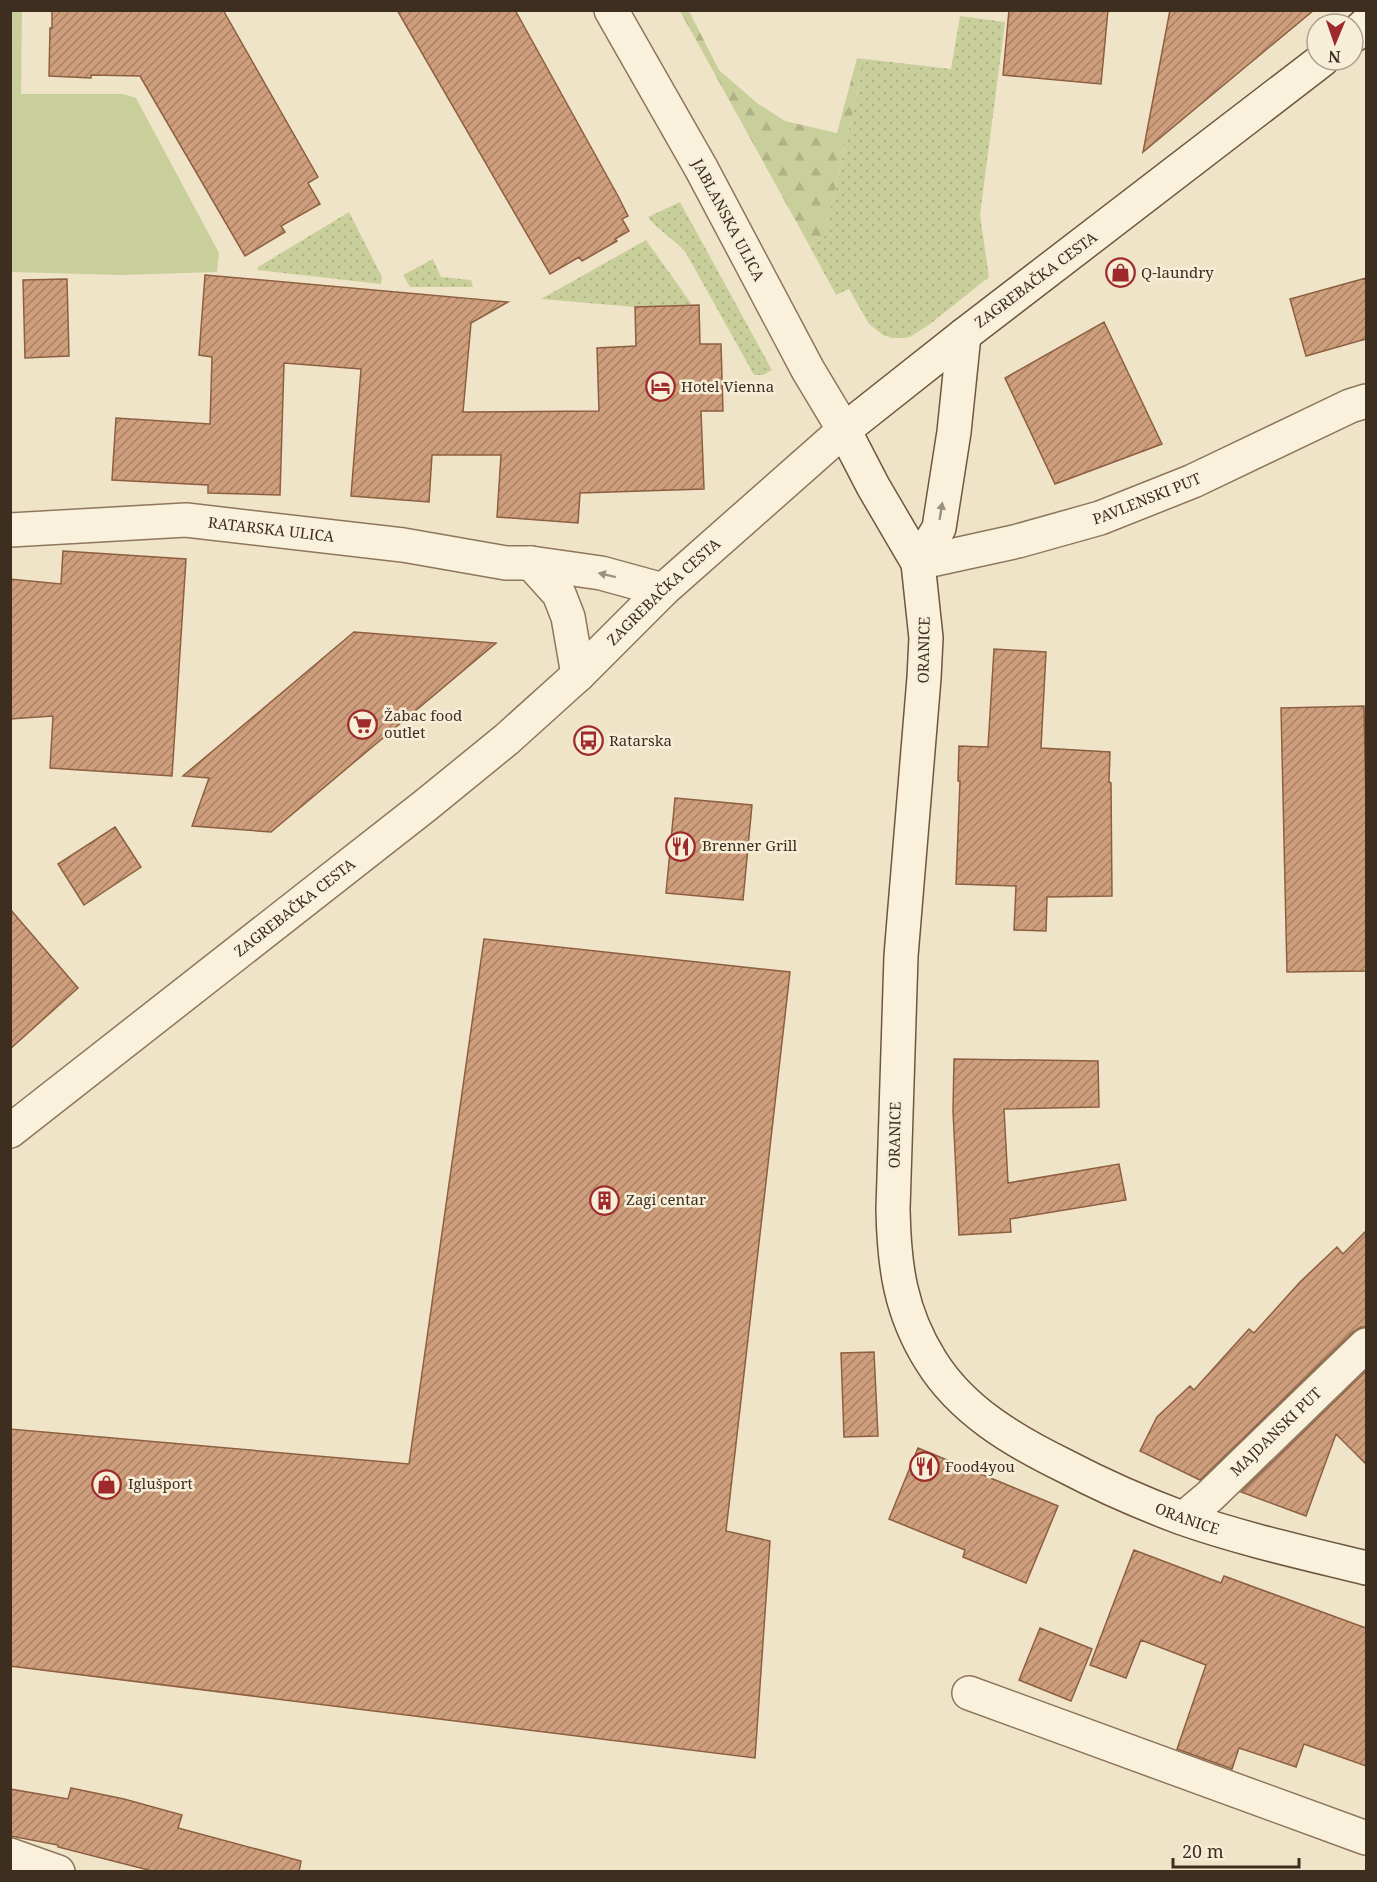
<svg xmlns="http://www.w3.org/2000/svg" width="1377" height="1882" font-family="'Noto Serif',serif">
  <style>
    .grass { fill: url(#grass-dots) }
    .forest { fill: url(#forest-firs) }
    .park { fill: #c9cf9b }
    .building { fill: url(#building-hatch); stroke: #8d5f41; stroke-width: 1.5 }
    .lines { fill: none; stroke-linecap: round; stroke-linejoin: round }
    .minor-casing { stroke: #8d765c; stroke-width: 36 }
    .tertiary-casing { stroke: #8d765c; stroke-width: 36 }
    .secondary-casing { stroke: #6f573f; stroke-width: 36 }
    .minor { stroke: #faf1dc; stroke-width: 33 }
    .tertiary { stroke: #faf1dc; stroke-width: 33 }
    .secondary { stroke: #faf1dc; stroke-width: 33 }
    .oneway { fill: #9c907e }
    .labels { text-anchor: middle; stroke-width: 5; stroke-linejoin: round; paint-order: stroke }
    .street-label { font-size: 15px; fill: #3d2e20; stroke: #f7eed8 }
    .poi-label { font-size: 15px; fill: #3d2e20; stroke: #f7eed8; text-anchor: start }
  </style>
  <defs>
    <pattern id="grass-dots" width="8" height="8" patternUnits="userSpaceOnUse" patternTransform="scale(1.5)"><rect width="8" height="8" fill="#c9cf9b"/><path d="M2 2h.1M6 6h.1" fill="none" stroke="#aeb285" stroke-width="1.8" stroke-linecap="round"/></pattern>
    <pattern id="forest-firs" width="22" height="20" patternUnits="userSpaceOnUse" patternTransform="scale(1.5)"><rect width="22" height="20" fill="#c9cf9b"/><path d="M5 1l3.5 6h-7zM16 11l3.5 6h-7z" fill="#aeb285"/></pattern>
    <pattern id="building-hatch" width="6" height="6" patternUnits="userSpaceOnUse" patternTransform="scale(1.5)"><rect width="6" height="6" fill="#cf9f7d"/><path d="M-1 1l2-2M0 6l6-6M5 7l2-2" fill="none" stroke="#a98266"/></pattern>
  </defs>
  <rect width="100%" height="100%" fill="#f0e4c8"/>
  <path class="grass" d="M 960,16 L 1005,22 L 980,215 L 989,277 L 930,324 L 910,337 L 905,338 L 892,338 L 883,335 L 869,324 L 849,289 L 836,295 L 809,245 L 824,237 L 865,59 L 951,69 Z
    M 680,202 L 772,370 L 763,375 L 754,375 L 686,253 C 675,239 658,231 648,217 Z
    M 349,212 L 382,277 L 381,284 L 257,270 L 258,267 Z
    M 646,240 L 693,306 L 635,307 L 541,299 Z
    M 433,259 L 441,277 L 471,280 L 473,287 L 410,287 L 403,275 Z"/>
  <path class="forest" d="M 680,11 L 689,11 L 719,70 L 757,103 L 785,121 L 837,133 L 857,58 L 865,59 L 824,237 L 809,245 Z"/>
  <path class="park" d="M 22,11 L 21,94 L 123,94 L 136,98 L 219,253 L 217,272 L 121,275 L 11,272 L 10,11 Z"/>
  <path class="building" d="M 52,10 L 223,10 L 318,177 L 308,183 L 320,204 L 281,226 L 285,232 L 245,256 L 140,76 L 91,75 L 91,78 L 49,76 L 50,28 L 52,28 Z
    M 397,10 L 515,10 L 618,196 L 628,216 L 622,219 L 629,231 L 615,239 L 617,241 L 582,261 L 579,257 L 550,274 Z
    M 1009,10 L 1108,10 L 1101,84 L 1003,75 Z
    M 1170,10 L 1314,10 L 1143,152 Z
    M 205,275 L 508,302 L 471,323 L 463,412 L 599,411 L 597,348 L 636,346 L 635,307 L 699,305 L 700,344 L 721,344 L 723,411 L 701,411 L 704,489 L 580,493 L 578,523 L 497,517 L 501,455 L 432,455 L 429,502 L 351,496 L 361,369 L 284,363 L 280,495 L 208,493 L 208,485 L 112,480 L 116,418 L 210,424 L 212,357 L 199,355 Z
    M 1366,278 L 1366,339 L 1306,356 L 1290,299 Z
    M 67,279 L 69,356 L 25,358 L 23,280 Z
    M 1104,322 L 1162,444 L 1055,484 L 1005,378 Z
    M 63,551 L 186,559 L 172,776 L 50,768 L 53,716 L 10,719 L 10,579 L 61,584 Z
    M 354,632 L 496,643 L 271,832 L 192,826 L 209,778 L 183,776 Z
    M 994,649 L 1046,652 L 1041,748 L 1110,752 L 1109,782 L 1111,783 L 1112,896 L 1047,897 L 1046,931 L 1014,930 L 1016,886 L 956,884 L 960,781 L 958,781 L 959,746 L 988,747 Z
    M 1364,706 L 1366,806 L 1366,971 L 1287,972 L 1281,708 Z
    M 675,798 L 752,805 L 743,900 L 666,893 Z
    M 115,827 L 141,867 L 84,905 L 58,864 Z
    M 10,909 L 78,988 L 10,1049 Z
    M 484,939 L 790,972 L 726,1531 L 770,1541 L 755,1758 L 10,1666 L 10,1429 L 409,1464 Z
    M 954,1059 L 1098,1061 L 1099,1107 L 1004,1109 L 1008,1183 L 1119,1164 L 1126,1200 L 1010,1219 L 1011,1232 L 959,1235 L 953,1111 Z
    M 1366,1231 L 1366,1327 L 1361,1327 L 1353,1332 L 1200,1480 L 1140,1451 L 1157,1417 L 1190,1386 L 1194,1390 L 1249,1329 L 1254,1333 L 1300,1282 L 1337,1247 L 1343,1254 Z
    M 874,1352 L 878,1436 L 844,1437 L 841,1353 Z
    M 1366,1371 L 1366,1464 L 1336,1434 L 1306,1516 L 1241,1492 Z
    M 918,1448 L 1058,1506 L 1026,1583 L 963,1557 L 965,1550 L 889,1519 Z
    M 1134,1550 L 1221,1583 L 1224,1576 L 1366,1628 L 1366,1766 L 1304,1744 L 1296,1767 L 1239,1748 L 1232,1769 L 1177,1749 L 1206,1665 L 1141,1640 L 1126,1678 L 1090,1665 Z
    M 1040,1628 L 1092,1649 L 1071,1701 L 1019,1680 Z
    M 71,1788 L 124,1799 L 182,1815 L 178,1828 L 301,1861 L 299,1872 L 156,1872 L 58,1847 L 58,1845 L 10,1836 L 10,1789 L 68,1799 Z"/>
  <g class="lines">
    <defs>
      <g id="minor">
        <path id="s1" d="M 10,530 L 186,520 L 403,545 L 506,563 L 531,563 L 601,573 L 663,590"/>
        <path d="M 531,563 L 559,594 L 568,617 L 578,675"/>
        <path id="s2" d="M 918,563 L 1018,541 L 1100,518 L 1193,481 L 1350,406 L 1366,401"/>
        <path id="s3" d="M 1184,1518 L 1210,1496 L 1366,1345"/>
        <path d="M 969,1693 L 1366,1838"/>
        <path d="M 10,1855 L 58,1872"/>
      </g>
      <g id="tertiary">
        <path id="s4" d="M 10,1131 L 426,805 L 507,739 L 578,675 L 663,590 L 844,430 L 808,370 L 701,168 L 611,10"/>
      </g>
      <g id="secondary">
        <path d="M 1353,36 L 1366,24"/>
        <path id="s5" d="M 1322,60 L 964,335 L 844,430 L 873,486 L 918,563 L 926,638 L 924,678 L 901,956 L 893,1209 C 894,1265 900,1312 931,1361 C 962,1411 1014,1441 1065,1466 C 1103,1486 1142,1503 1182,1518 C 1242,1539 1305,1553 1366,1568"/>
        <path d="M 918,563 L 939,528 L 954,432 L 964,335"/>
      </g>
    </defs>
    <use href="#minor" class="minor-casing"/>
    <use href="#tertiary" class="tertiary-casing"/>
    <use href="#secondary" class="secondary-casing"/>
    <use href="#minor" class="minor"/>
    <use href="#tertiary" class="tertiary"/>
    <use href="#secondary" class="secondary"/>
  </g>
  <defs><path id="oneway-solid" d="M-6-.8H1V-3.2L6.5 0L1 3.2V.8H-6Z" transform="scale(1.5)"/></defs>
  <g class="oneway">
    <use href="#oneway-solid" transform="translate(941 511) rotate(-81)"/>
    <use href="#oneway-solid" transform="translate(607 575) rotate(-166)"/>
  </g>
  <defs>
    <symbol id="shop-ring" viewBox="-11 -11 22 22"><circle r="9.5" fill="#f7eed8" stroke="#9e2a2b" stroke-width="1.5"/><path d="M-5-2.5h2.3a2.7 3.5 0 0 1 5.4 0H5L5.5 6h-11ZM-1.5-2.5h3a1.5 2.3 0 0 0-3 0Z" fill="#9e2a2b"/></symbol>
    <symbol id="hotel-ring" viewBox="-11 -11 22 22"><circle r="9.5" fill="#f7eed8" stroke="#9e2a2b" stroke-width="1.5"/><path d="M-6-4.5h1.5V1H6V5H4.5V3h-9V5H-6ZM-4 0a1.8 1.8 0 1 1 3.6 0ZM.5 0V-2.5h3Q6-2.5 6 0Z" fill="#9e2a2b"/></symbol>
    <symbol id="supermarket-ring" viewBox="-11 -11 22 22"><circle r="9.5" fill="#f7eed8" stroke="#9e2a2b" stroke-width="1.5"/><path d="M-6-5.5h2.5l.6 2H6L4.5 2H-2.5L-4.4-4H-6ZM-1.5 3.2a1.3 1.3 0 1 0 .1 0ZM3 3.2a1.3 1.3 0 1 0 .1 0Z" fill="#9e2a2b"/></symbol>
    <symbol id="bus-ring" viewBox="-11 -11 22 22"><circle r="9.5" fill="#f7eed8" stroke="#9e2a2b" stroke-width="1.5"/><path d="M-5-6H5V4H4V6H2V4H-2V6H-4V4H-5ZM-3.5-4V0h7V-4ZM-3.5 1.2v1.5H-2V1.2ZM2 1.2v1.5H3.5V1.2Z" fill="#9e2a2b"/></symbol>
    <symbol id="restaurant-ring" viewBox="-11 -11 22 22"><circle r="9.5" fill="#f7eed8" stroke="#9e2a2b" stroke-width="1.5"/><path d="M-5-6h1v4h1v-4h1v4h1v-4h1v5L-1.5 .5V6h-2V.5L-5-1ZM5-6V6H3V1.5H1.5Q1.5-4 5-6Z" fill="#9e2a2b"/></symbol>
    <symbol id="building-ring" viewBox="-11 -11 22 22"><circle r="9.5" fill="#f7eed8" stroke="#9e2a2b" stroke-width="1.5"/><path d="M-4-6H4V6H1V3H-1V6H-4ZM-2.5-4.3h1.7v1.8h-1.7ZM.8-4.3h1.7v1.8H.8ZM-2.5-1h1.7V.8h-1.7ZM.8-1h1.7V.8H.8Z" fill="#9e2a2b"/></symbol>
  </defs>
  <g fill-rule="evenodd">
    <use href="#shop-ring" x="1104" y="256" width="33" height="33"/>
    <use href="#hotel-ring" x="644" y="370" width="33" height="33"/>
    <use href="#supermarket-ring" x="346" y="708" width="33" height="33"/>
    <use href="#bus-ring" x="572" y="724" width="33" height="33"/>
    <use href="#restaurant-ring" x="664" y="830" width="33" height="33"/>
    <use href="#building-ring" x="588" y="1184" width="33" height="33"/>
    <use href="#restaurant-ring" x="908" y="1450" width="33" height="33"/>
    <use href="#shop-ring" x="90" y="1468" width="33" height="33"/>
  </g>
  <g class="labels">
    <g class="street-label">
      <text transform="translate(728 220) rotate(62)" y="5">JABLANSKA ULICA</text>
      <text transform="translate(1036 280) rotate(-37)" y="5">ZAGREBAČKA CESTA</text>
      <text dy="5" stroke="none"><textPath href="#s2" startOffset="238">PAVLENSKI PUT</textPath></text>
      <text dy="5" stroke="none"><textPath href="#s1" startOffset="262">RATARSKA ULICA</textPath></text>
      <text dy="5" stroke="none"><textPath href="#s4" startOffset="848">ZAGREBAČKA CESTA</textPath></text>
      <text transform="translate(924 650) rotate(-89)" y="5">ORANICE</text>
      <text dy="5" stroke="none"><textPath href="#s4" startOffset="362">ZAGREBAČKA CESTA</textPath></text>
      <text transform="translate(895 1135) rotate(-89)" y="5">ORANICE</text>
      <text dy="5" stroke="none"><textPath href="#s3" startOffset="126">MAJDANSKI PUT</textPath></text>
      <text dy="5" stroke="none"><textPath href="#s5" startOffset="1869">ORANICE</textPath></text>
    </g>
    <g class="poi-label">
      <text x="1141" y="278">Q-laundry</text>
      <text x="681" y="392">Hotel Vienna</text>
      <text x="384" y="721">Žabac food<tspan x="384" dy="17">outlet</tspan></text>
      <text x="609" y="746">Ratarska</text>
      <text x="702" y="851">Brenner Grill</text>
      <text x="626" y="1205">Zagi centar</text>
      <text x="945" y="1472">Food4you</text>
      <text x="128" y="1489">Iglušport</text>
    </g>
  </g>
  <rect width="1377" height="1882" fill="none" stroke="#3d2e20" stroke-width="24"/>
  <g transform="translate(1335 42) rotate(182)"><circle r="28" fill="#f7eed8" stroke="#ada18e" stroke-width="1.5"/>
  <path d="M0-4.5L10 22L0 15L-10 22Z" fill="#9e2a2b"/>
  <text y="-9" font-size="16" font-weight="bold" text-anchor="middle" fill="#3d2e20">N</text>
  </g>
  <path d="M1173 1858v9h126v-9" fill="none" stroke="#3d2e20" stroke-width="3"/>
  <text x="1182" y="1858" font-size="18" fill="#3d2e20" stroke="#f7eed8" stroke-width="4.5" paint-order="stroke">20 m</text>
</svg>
